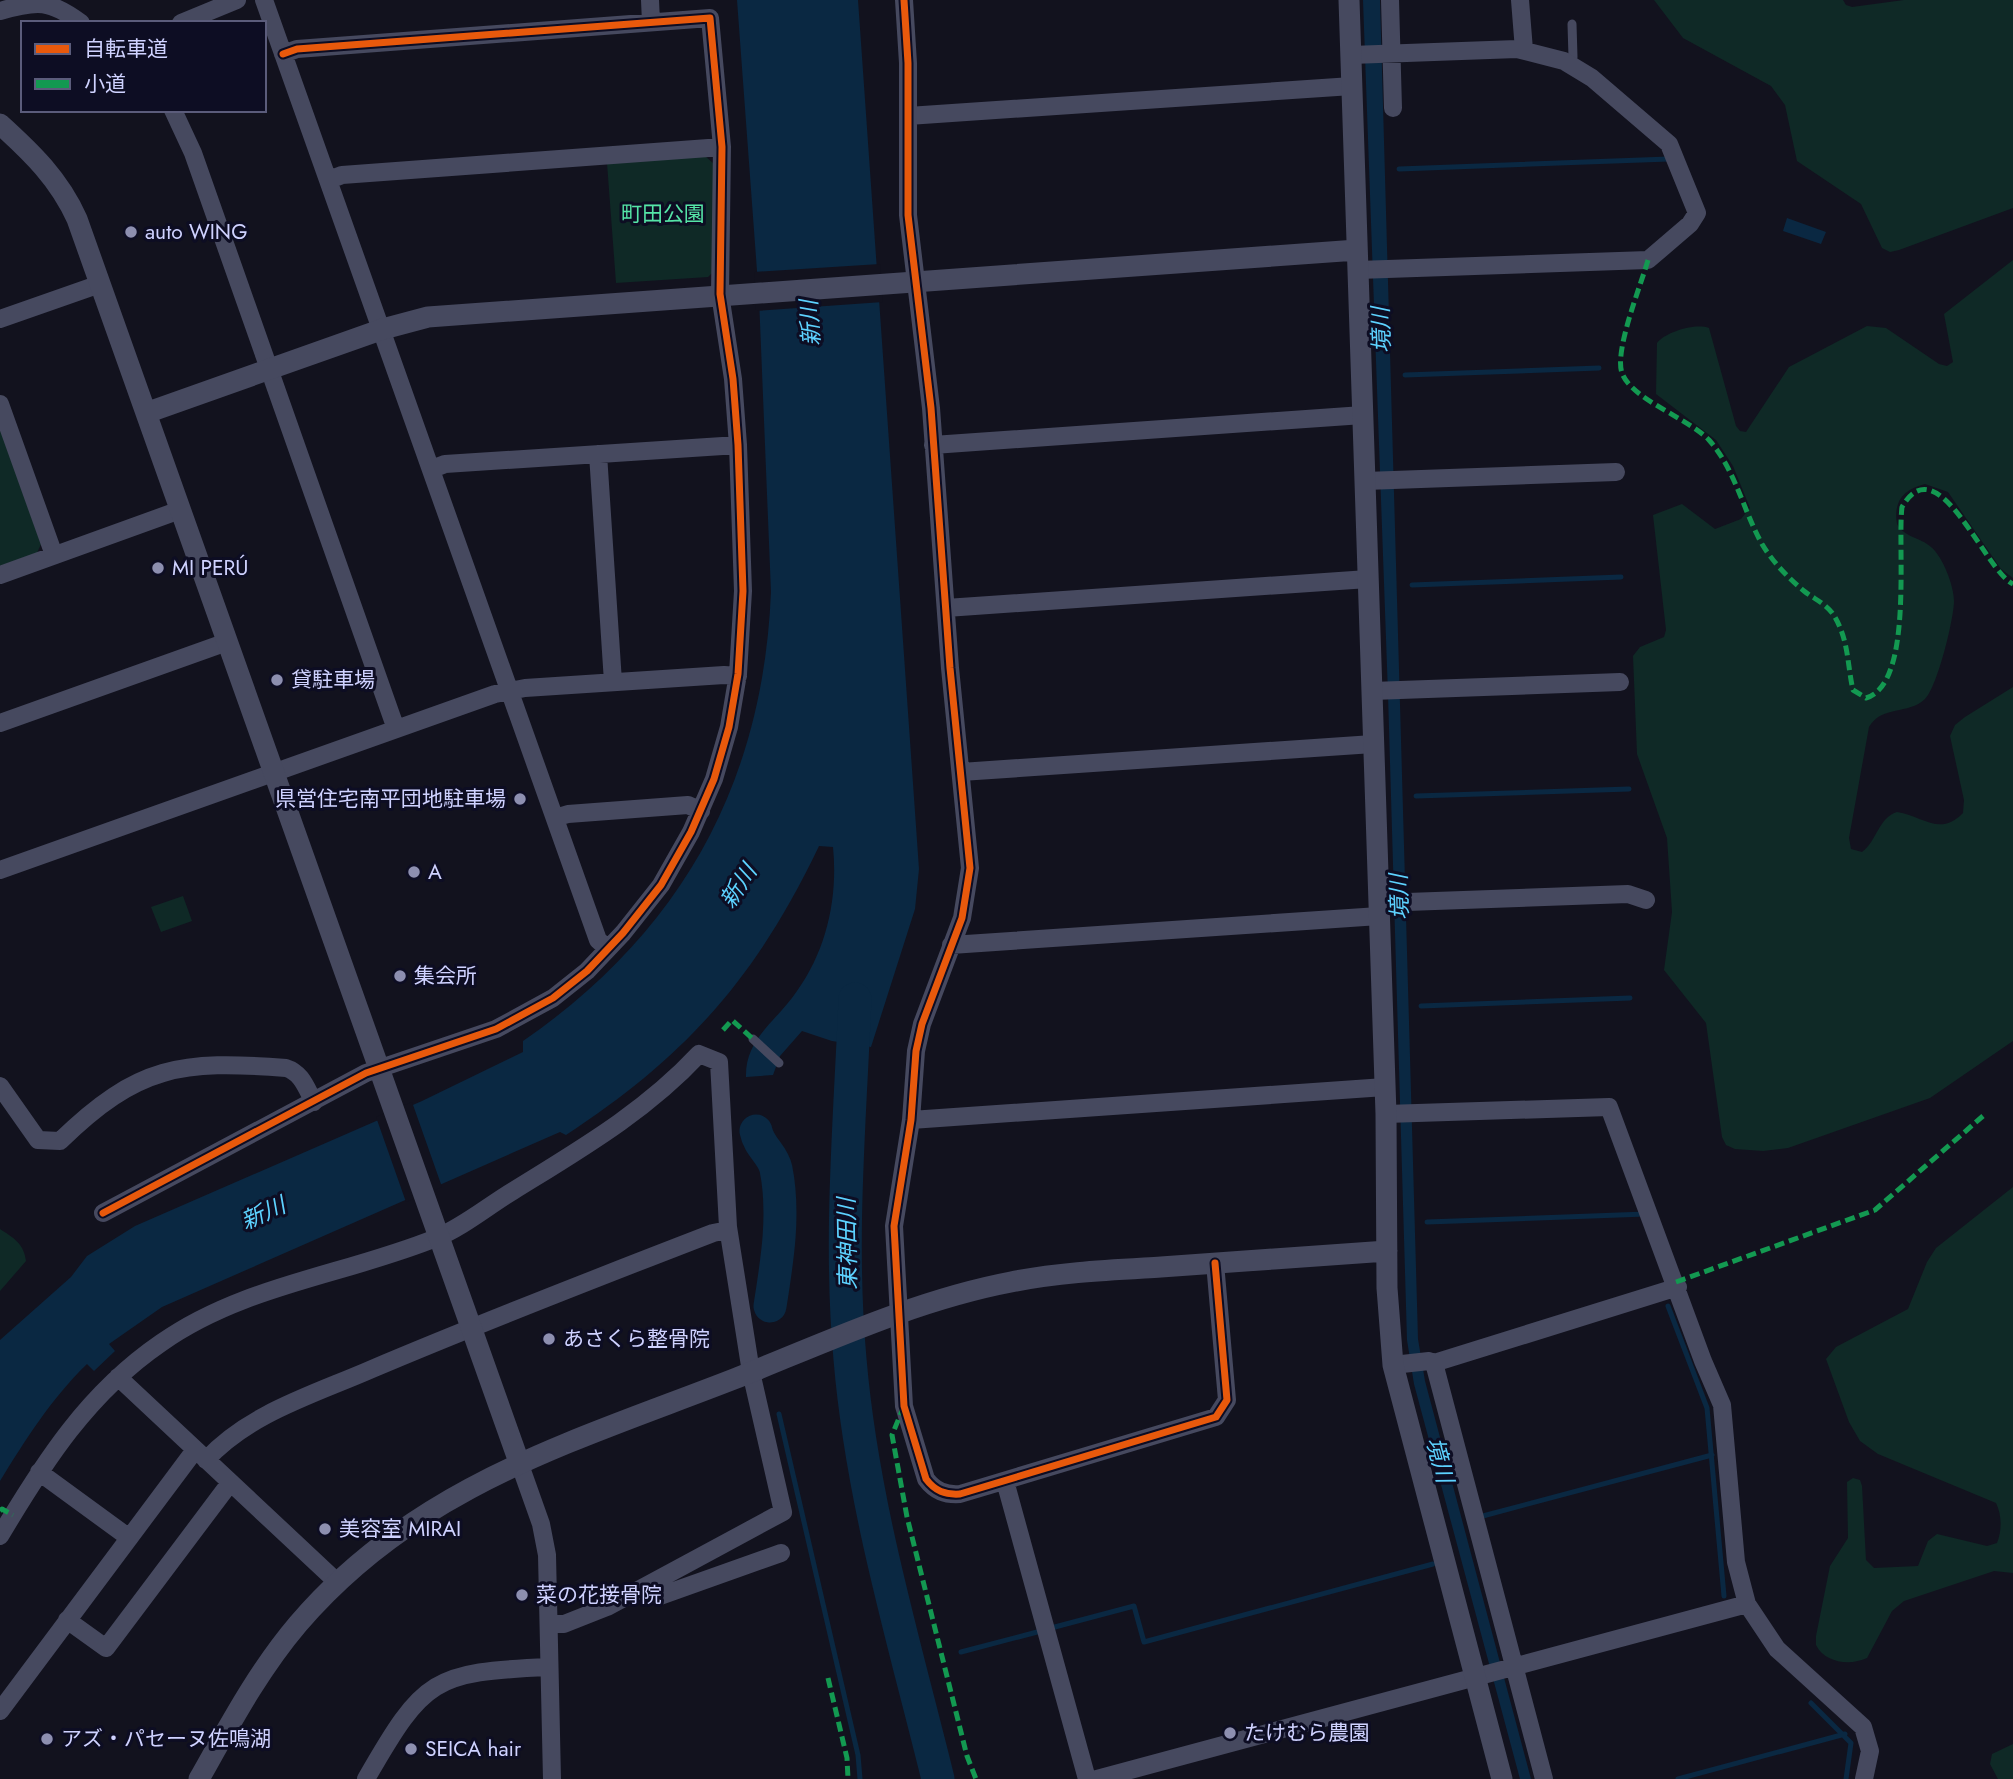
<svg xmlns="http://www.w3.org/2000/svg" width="2013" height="1779" font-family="Jost,'Noto Sans JP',sans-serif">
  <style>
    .green { fill: #0f2926 }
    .water { fill: #0a2842 }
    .pier { fill: #12121e }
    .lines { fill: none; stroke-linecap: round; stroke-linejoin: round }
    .stream { stroke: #0a2842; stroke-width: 5 }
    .river { stroke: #0a2842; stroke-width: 33 }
    .service { stroke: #46495f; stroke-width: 9 }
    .minor { stroke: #46495f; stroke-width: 18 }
    .tertiary { stroke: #46495f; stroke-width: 21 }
    .quiet { stroke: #139951; stroke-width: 5; stroke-dasharray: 10 5; stroke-linecap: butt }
    .cycleway-casing { stroke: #0d0d23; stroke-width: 11 }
    .cycleway { stroke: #e8590c; stroke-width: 7 }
    .poi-dot { fill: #8d8fb0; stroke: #0d0d23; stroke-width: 2.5 }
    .labels { text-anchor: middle; stroke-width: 6; stroke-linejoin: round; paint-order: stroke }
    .park-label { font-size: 21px; fill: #55e5a7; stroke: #0d0d23 }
    .poi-label { font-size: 21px; fill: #cfd2ff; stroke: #0d0d23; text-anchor: start }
    .water-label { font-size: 23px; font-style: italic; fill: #5dd2ff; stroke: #0d0d23 }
  </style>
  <rect width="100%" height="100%" fill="#12121e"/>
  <path class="green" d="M 1654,0 L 1843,0 L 1846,5 L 1852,7 L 1904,0 L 2013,0 L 2013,208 L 1899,250 L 1890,252 L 1882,248 L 1861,204 L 1797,161 L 1785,105 L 1771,86 L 1683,38 Z
    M 705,156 L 714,164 L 713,272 L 708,277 L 616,283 L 607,163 Z
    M 2013,260 L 2013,578 L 2001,569 L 1948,492 L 1925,484 C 1904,489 1893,501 1897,524 C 1905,538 1920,537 1931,547 C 1943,557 1954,586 1954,601 C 1954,619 1937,688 1925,699 C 1908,715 1882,705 1869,727 L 1849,838 L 1851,849 L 1862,852 C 1877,841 1878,818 1897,812 C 1923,816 1940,837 1963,813 L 1964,800 L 1950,736 L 1955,725 L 1965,717 L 2013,687 L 2013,1041 L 1930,1098 L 1788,1148 L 1763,1151 L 1735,1149 L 1726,1145 L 1722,1137 L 1706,1023 L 1664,970 L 1672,912 L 1667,838 L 1637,754 L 1633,656 L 1640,647 L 1664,637 L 1666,630 L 1653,515 L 1682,504 L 1715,529 L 1741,519 L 1750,508 L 1733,466 L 1716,440 L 1656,394 L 1657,343 C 1666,332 1695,323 1709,328 L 1736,426 L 1740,431 L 1746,432 L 1789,367 L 1867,326 L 1886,328 L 1939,364 L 1947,366 L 1953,362 L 1944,314 Z
    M 0,429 L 41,544 L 37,553 L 0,566 Z
    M 183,896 L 192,921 L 161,932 L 151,907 Z
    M 2013,1187 L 2013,1573 L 1994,1571 L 1904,1601 L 1892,1611 L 1867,1658 C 1850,1666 1825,1663 1816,1645 L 1816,1636 L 1830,1566 L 1848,1538 L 1847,1482 L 1853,1478 L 1860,1480 L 1862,1486 L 1866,1560 L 1874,1568 L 1918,1566 L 1928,1541 L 1937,1534 L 1987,1546 L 1997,1543 C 2002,1531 2002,1515 1996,1503 L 1878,1454 L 1860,1441 L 1849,1422 L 1826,1359 L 1836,1347 L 1908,1309 L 1927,1262 L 1936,1248 Z
    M 0,1229 C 14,1238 24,1244 26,1261 L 0,1291 Z
    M 2013,1744 L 2013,1779 L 1998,1779 L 1990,1764 L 1992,1754 Z"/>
  <path class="water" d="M 737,0 L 858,0 L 919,869 L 915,909 L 871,1047 L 832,1041 L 802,1031 L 780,1056 L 773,1075 L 746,1077 C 745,1038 777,1021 797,991 C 827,949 838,897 833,847 L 819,846 C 757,976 687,1056 566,1135 L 560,1132 L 162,1307 L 109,1344 L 115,1351 L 94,1371 L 87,1364 C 51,1399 26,1439 0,1481 L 0,1340 L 71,1277 L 87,1256 L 135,1226 L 422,1101 L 523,1052 L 523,1041 C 681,932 763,784 771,592 L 759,298 Z
    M 1363,0 L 1380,0 L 1418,1339 L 1425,1381 L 1531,1779 L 1520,1779 L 1414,1384 L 1407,1340 L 1388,694 Z
    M 1787,218 L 1826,232 L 1821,244 L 1783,231 Z"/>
  <path class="pier" d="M 880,264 L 883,302 L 756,311 L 754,272 Z
    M 412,1102 L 442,1187 L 406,1202 L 376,1117 Z"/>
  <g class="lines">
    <path class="stream" d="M 1399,169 L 1669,159
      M 1405,375 L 1599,368
      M 1412,585 L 1621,577
      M 1416,796 L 1629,789
      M 1421,1006 L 1630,998
      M 1427,1222 L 1646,1214
      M 1668,1306 L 1707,1408 L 1724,1596
      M 779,1414 L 858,1755 L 860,1779
      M 1479,1517 L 1712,1455
      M 1051,1628 L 1134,1606 L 1144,1642 L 1433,1564
      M 961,1652 L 1041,1631
      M 1811,1703 L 1851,1743 L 1846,1779
      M 1678,1779 L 1845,1734"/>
    <path class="river" d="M 855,999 C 850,1119 839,1239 850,1359 C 862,1502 904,1641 938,1779
      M 756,1131 C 759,1147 773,1154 776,1169 C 785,1214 777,1262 770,1306"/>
    <path class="service" d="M 1569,64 L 1573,57 L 1572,24
      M 753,1039 L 779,1063"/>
    <path class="minor" d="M 264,0 L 598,940 L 608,949
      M 650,0 L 651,22
      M 904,0 L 908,63 L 908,215 L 931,408 L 950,668 L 970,868 L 962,918 L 922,1024 L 916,1051 L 911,1120 L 894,1226 L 904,1406 L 926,1479 C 935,1491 945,1495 960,1494 L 1216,1417 L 1227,1400 L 1215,1263
      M 1390,0 L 1393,108
      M 1520,0 L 1524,50
      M 0,11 C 38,0 50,0 81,23
      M 181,23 L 237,0
      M 1351,55 L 1517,49 L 1564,61 L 1592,78 L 1669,144 L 1697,213 L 1690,224 L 1648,260 L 1358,270
      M 173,110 L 193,153 L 396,729
      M 908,116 L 1352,86
      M 329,180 L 342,175 L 722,147
      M 0,319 L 100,284
      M 0,404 L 54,555
      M 933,445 L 1363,415
      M 598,454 L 613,682
      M 432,469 L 445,464 L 738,445
      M 1365,481 L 1616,472
      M 0,575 L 180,510
      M 946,608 L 1368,579
      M 1372,691 L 1620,682
      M 0,723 L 227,642
      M 961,772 L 1373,744
      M 555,818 L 568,814 L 688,805 L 701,811
      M 0,870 L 495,694 L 525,688 L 724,675 L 738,676
      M 1379,903 L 1628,894 L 1646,900
      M 951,945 L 1379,916
      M 0,1086 L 38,1140 L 60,1141 C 138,1065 181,1060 286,1068 C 302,1073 306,1088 314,1102
      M 1386,1114 L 1609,1107 L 1703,1361 L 1722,1405 L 1736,1562 L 1747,1604 L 1777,1649 L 1863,1727 L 1870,1751 L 1864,1779
      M 911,1120 L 1385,1087
      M 103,1213 L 366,1073 L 496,1029 L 553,998 L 587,971 L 623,933 L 661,885 L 691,832 L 714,779 L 729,727 L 738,674 L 743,591 L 738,445 L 733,379 L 720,294 L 722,147 L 710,18 L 297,49 L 283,54
      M 1434,1363 L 1544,1779
      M 1393,1365 L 1429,1361 L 1434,1363 L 1678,1287
      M 118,1377 L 337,1582
      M 206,1460 C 249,1413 315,1394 372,1369 C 485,1321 599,1277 713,1233 L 728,1230
      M 519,1462 L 541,1524 L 547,1555 L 552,1779
      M 39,1472 L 128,1537
      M 1005,1481 L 1087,1779
      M 0,1536 C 44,1462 88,1393 161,1343 C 243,1285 345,1275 436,1238 C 463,1227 488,1206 513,1191 C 579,1150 645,1112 699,1054 L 719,1062 L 728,1227 L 751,1372 L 783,1512 L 607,1607 L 564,1624 L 549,1624
      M 653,1582 L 660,1596 L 781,1553
      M 67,1620 L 106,1648 L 230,1483
      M 0,1711 L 195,1450
      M 366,1779 C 424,1678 433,1672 549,1667
      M 1097,1779 L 1747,1604"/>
    <path class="tertiary" d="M 1349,0 L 1386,1114 L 1387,1288 L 1393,1365 L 1502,1779
      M 0,124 C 32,153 59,179 77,219 L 519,1462
      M 146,413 L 383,329 L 428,317 L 1357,250
      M 199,1779 C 229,1726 258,1671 298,1624 C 416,1486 572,1442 734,1379 C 824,1343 916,1300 1011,1282 C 1061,1272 1111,1270 1161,1267 C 1236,1261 1312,1257 1387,1251"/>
    <path class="quiet" d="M 1648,260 C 1641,285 1614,351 1622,373 C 1631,399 1688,418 1709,440 C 1735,469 1743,510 1762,544 C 1772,561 1788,578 1804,591 C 1814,599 1825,603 1833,614 C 1849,639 1847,664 1853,690 L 1866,698 C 1914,684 1897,546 1902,507 C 1938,444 1984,570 2013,584
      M 723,1030 L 732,1020 L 753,1039
      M 1676,1282 L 1875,1210 L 1983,1116
      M 904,1406 L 892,1435 L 907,1517 L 967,1756 L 976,1779
      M 0,1511 L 2,1509 L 13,1515
      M 828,1678 L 847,1758 L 848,1779"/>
    <defs>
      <path id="cycleway" d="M 904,0 L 908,63 L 908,215 L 931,408 L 950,668 L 970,868 L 962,918 L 922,1024 L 916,1051 L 911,1120 L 894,1226 L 904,1406 L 926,1479 C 935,1491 945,1495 960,1494 L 1216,1417 L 1227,1400 L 1215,1263
        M 103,1213 L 366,1073 L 496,1029 L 553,998 L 587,971 L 623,933 L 661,885 L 691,832 L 714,779 L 729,727 L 738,674 L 743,591 L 738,445 L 733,379 L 720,294 L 722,147 L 710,18 L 297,49 L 283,54"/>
    </defs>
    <use href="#cycleway" class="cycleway-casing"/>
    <use href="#cycleway" class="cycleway"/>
  </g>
  <g class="poi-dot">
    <circle cx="131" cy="232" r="7"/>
    <circle cx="158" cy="568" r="7"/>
    <circle cx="277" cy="680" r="7"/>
    <circle cx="520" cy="799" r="7"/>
    <circle cx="414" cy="872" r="7"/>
    <circle cx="400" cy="976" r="7"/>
    <circle cx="549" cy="1339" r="7"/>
    <circle cx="325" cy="1529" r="7"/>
    <circle cx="522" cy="1595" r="7"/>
    <circle cx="1230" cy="1733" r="7"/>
    <circle cx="47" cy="1739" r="7"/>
    <circle cx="411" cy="1749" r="7"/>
  </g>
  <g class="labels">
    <g class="park-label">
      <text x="663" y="221">町田公園</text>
    </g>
    <g class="poi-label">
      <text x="145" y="239">auto WING</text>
      <text x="172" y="575">MI PERÚ</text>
      <text x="291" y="687">貸駐車場</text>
      <text x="506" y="806" text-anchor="end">県営住宅南平団地駐車場</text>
      <text x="428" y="879">A</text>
      <text x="414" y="983">集会所</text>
      <text x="563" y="1346">あさくら整骨院</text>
      <text x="339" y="1536">美容室 MIRAI</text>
      <text x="536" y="1602">菜の花接骨院</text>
      <text x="1244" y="1740">たけむら農園</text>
      <text x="61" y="1746">アズ・パセーヌ佐鳴湖</text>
      <text x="425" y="1756">SEICA hair</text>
    </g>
    <g class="water-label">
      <text transform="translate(810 323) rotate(-94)" y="8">新川</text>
      <text transform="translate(1381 330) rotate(-92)" y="8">境川</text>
      <text transform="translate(738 886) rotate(-57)" y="8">新川</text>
      <text transform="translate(1399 897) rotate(-92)" y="8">境川</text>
      <text transform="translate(263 1213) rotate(-24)" y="8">新川</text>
      <text transform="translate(847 1244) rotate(-91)" y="8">東神田川</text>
      <text transform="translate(1440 1460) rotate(75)" y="8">境川</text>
    </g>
  </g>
  <rect x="21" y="21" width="245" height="91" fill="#0d0d23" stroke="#5b5c7b" stroke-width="2"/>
  <rect x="35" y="44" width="35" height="10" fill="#e8590c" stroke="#5b5c7b" stroke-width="2"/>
  <text x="84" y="56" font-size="21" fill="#cfd2ff">自転車道</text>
  <rect x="35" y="79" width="35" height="10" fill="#139951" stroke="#5b5c7b" stroke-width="2"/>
  <text x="84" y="91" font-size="21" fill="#cfd2ff">小道</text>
</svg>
